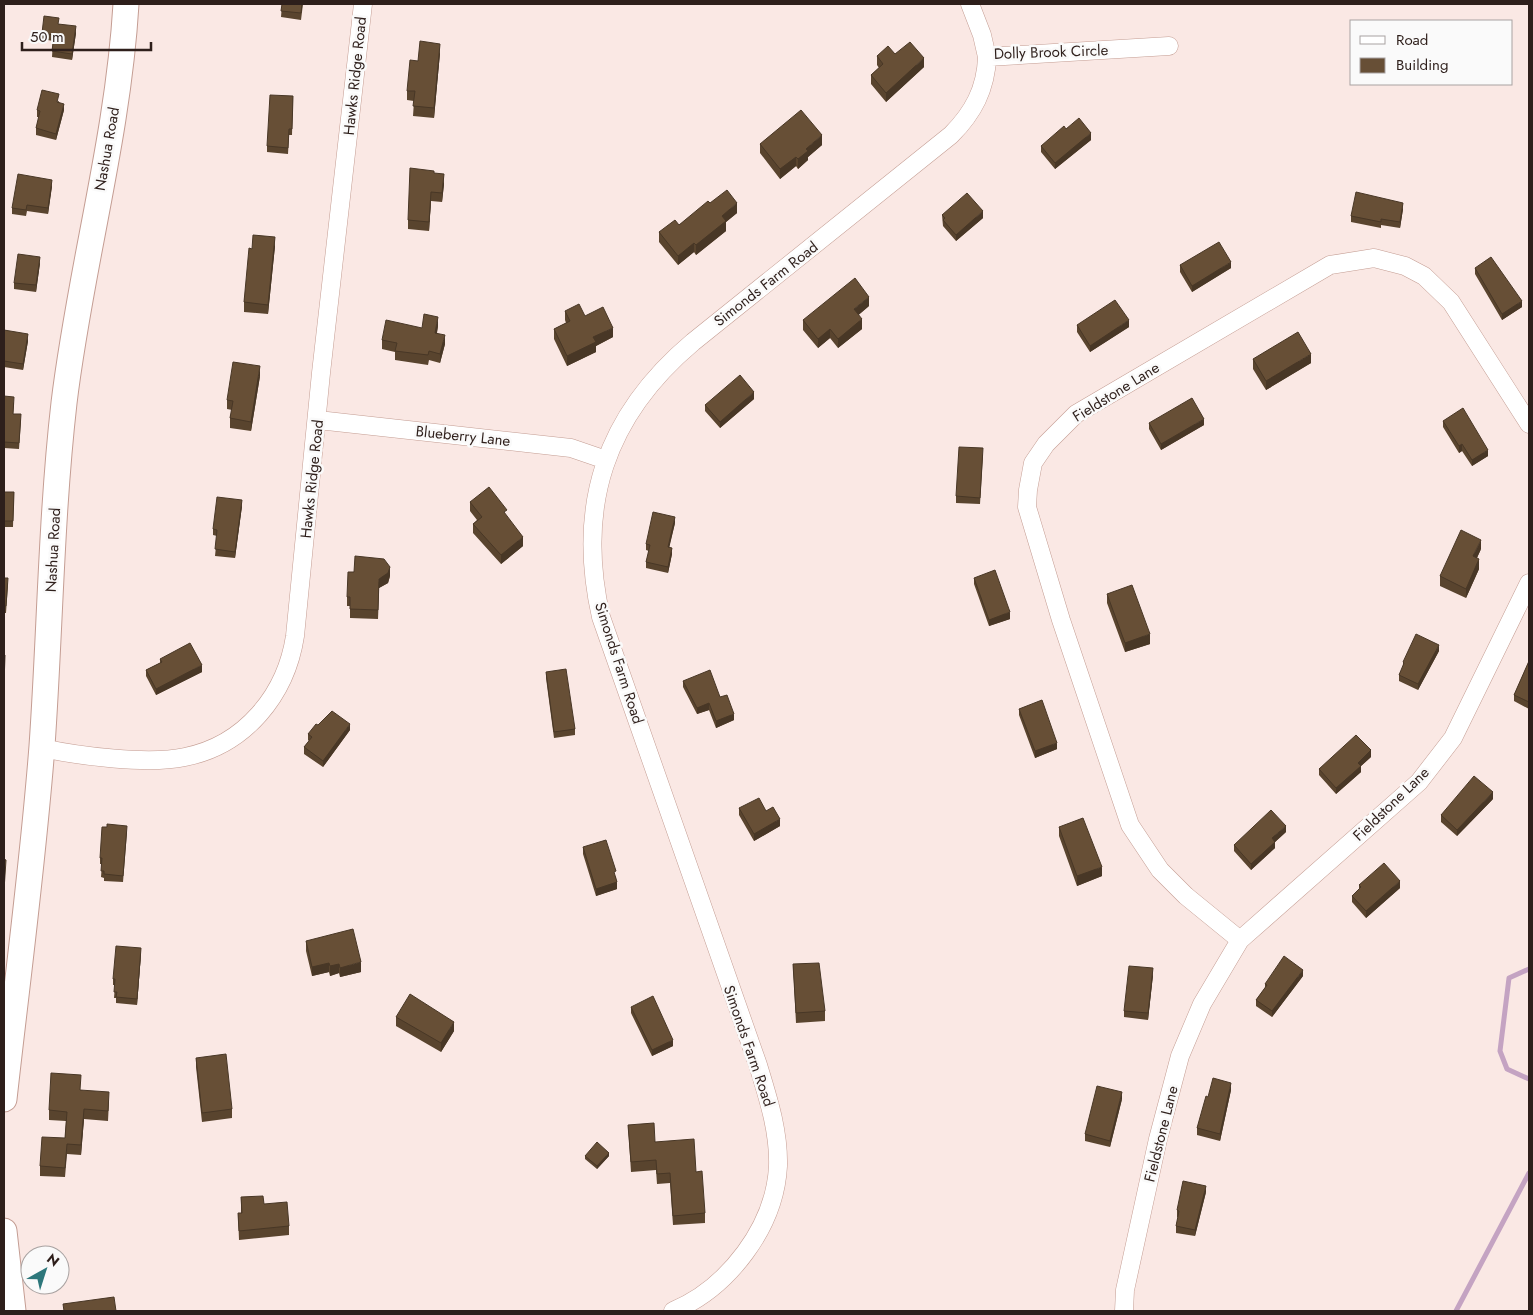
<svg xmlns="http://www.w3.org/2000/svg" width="1533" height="1315" font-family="Jost,sans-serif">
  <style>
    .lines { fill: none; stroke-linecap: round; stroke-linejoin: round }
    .stream { stroke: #c4a3c2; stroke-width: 5 }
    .minor-casing { stroke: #c49d93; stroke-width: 19 }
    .secondary-casing { stroke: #c49d93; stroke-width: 27 }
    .minor { stroke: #fff; stroke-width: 18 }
    .secondary { stroke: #fff; stroke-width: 25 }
    .wall { fill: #59442e }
    .shaded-wall { fill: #483726 }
    .building { fill: #674f36; stroke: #483726 }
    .labels { text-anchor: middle; stroke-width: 5; stroke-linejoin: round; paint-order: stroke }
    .street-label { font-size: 15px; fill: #2e1f1b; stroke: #fafafa }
  </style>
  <rect width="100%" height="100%" fill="#fae8e4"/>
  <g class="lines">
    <path class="stream" d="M 1529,969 L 1509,978 L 1500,1051 L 1507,1069 L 1529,1079
      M 1456,1311 L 1529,1173"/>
    <defs>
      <path id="minor" d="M 970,4 L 982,35 L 987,57 L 1169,46
        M 318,420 L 571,448 L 606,460
        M 42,748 C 79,756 148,765 185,757 C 245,745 286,695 295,636 L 321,373 L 363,4
        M 1240,940 L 1186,896 L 1160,870 L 1130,825 L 1061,620 L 1027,507 L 1028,490 L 1033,463 L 1046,444 L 1076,414 L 1330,265 L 1374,258 L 1405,266 L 1424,276 L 1451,302 L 1529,424
        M 673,1311 C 728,1288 775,1227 778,1166 C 779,1131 768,1098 758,1065 L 601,617 C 576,506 605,416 693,342 L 951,135 C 973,113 986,89 987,57
        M 1124,1311 L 1125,1290 L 1158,1139 L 1180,1056 L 1202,1004 L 1240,940 L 1419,782 L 1453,738 L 1529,583"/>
      <path id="secondary" d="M 4,1099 C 17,982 33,864 42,746 C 50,632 51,517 64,403 C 80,269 118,139 126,4
        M 4,1231 L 13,1311"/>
    </defs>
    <use href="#minor" class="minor-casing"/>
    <use href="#secondary" class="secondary-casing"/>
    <use href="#minor" class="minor"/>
    <use href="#secondary" class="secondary"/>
  </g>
  <path class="wall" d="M 282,4 L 303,4 L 301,20 L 281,17 Z
    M 59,24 L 76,33 L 72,60 L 52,57 L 53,41 L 42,39 L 42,33 Z
    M 440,53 L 434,118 L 413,116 L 414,101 L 407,100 L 407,91 L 418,61 Z
    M 877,56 L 924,67 L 886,102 L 871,84 L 871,75 L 879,68 L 877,65 Z
    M 293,96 L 292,135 L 289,135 L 288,154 L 267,152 L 267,146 Z
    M 59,101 L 59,102 L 64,110 L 56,140 L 36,135 L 36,128 L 39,117 L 37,117 L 37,110 Z
    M 1066,129 L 1091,140 L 1055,169 L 1041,152 L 1041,146 Z
    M 760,144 L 822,145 L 808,157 L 808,160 L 798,169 L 796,166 L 780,179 L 760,153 Z
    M 434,173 L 444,184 L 442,202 L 431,201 L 429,231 L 408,229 L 408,220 Z
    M 52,186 L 48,214 L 27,211 L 26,216 L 12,214 L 12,208 Z
    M 710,203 L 737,213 L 726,222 L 726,231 L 696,255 L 694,252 L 678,265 L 659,242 L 659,232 L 679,225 Z
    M 1403,209 L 1400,228 L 1381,225 L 1381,228 L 1351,222 L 1351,216 Z
    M 942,215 L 983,218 L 956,241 L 943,226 Z
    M 275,246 L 268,314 L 244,312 L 244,302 L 252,249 Z
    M 40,263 L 36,292 L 14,289 L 14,283 Z
    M 1180,265 L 1231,268 L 1192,292 L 1180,272 Z
    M 1475,268 L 1522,307 L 1502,320 L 1475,274 Z
    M 869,306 L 858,315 L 862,329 L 838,348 L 830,338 L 818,348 L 803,330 L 803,320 Z
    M 565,311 L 585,316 L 613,337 L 596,346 L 596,352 L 567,366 L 554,339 L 554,329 L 566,323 L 565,320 Z
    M 1077,325 L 1129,327 L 1090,352 L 1077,332 Z
    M 438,326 L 437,333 L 445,344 L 440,363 L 429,360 L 428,365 L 395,360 L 395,352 L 382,349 L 382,340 L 422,328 Z
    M 4,330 L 28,341 L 23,370 L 4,367 Z
    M 1253,359 L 1311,363 L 1266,390 L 1253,369 Z
    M 260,376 L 251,431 L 230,428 L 230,418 L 232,410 L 227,409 L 227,400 Z
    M 4,396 L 14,403 L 13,414 L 21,420 L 19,449 L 4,448 Z
    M 754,399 L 720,428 L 705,411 L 705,405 Z
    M 1443,421 L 1488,456 L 1472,466 L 1462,451 L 1459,453 L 1443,427 Z
    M 1149,423 L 1204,425 L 1161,450 L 1149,429 Z
    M 983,454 L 980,504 L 956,503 L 956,496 Z
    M 4,492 L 14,492 L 13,527 L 4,527 Z
    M 470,502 L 523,546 L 501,564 L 473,533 L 473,524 L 477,520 L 470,511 Z
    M 242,506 L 235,558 L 215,556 L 217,536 L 213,535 L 213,529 Z
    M 675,523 L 669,547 L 672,554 L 668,573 L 646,568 L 646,562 L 649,551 L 646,550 L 646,544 Z
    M 1481,549 L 1477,558 L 1479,569 L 1466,598 L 1440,586 L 1440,576 Z
    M 390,576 L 388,583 L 379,588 L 378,619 L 350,618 L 350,606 L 347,606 L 347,597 Z
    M 4,578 L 8,584 L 6,613 L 4,613 Z
    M 974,578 L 1010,619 L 989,626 L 974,584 Z
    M 1107,594 L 1150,644 L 1125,652 L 1107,603 Z
    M 1439,651 L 1418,690 L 1399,681 L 1399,675 L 1403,667 L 1403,662 Z
    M 160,659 L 202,672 L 156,695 L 146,676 L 146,670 L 160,663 Z
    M 1529,661 L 1529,709 L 1514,701 L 1514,695 Z
    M 546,672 L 575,729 L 575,735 L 554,738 L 546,678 Z
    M 683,681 L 720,697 L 734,720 L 716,728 L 709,710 L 697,714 L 683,687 Z
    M 1019,709 L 1057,749 L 1035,758 L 1019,715 Z
    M 350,730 L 323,767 L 304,754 L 304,747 L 309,741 L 308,740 L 308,734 Z
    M 1371,757 L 1361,766 L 1361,772 L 1336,794 L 1319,775 L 1319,769 Z
    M 1493,799 L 1457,836 L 1441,822 L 1441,815 Z
    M 739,808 L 766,811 L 780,826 L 754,841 L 739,815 Z
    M 1059,827 L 1102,876 L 1077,886 L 1059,836 Z
    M 127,832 L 123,882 L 104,881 L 104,878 L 101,877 L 102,864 L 100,864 L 100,858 Z
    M 1286,832 L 1275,842 L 1275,848 L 1251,870 L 1234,851 L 1234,845 Z
    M 583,847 L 616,877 L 617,889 L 596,896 L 583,854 Z
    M 1359,885 L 1400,888 L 1366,918 L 1352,902 L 1352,896 L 1359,889 Z
    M 306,941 L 361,972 L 340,977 L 339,973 L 330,976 L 329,972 L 312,976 L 306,951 Z
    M 141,954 L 137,1005 L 116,1003 L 116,998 L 114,998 L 115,985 L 113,985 L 113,979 Z
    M 793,964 L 825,1011 L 825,1021 L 796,1023 Z
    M 1153,975 L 1148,1020 L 1124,1017 L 1124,1011 Z
    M 1303,976 L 1272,1017 L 1256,1006 L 1256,1000 L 1265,988 L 1265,984 Z
    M 631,1007 L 673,1046 L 652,1056 L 631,1013 Z
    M 396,1017 L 454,1031 L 441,1052 L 396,1026 Z
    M 196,1058 L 232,1109 L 232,1118 L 202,1122 L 196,1067 Z
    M 81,1090 L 109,1101 L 108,1121 L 84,1119 L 81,1155 L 67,1154 L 65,1177 L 40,1176 L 40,1166 L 65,1138 L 66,1121 L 49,1120 L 49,1110 Z
    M 1231,1090 L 1220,1141 L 1197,1135 L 1197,1128 L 1208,1097 Z
    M 1122,1099 L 1110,1147 L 1085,1141 L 1085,1134 Z
    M 628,1125 L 655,1142 L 696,1172 L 705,1213 L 705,1223 L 673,1225 L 670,1183 L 657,1184 L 656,1170 L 631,1172 Z
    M 585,1156 L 609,1156 L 597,1169 L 585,1159 Z
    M 1206,1192 L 1195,1236 L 1176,1233 L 1176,1226 L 1178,1217 L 1177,1217 L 1177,1210 Z
    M 241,1197 L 289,1226 L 289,1235 L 239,1240 L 238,1213 L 241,1213 Z"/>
  <path class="shaded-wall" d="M 76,26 L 76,33 L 72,60 L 72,54 Z
    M 440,44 L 440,53 L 434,118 L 434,108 Z
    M 924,58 L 924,67 L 886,102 L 886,93 Z
    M 64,104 L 64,110 L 56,140 L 56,134 Z
    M 1091,133 L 1091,140 L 1055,169 L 1055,163 Z
    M 822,135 L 822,145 L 808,157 L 808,160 L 798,169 L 798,159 L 806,149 Z
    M 796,157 L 796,166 L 780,179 L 780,169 Z
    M 444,174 L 444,184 L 442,202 L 442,193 Z
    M 52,180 L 52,186 L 48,214 L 48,208 Z
    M 431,192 L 431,201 L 429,231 L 429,222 Z
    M 737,203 L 737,213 L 726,222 L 726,231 L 696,255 L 696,245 L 722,216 Z
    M 1403,203 L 1403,209 L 1400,228 L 1400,222 Z
    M 983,211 L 983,218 L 956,241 L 956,235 Z
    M 275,237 L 275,246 L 268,314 L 268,305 Z
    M 694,243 L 694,252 L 678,265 L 678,256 Z
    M 40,257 L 40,263 L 36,292 L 36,285 Z
    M 1231,262 L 1231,268 L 1192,292 L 1192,286 Z
    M 869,297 L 869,306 L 854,319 L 854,309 Z
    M 1522,301 L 1522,307 L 1502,320 L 1502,314 Z
    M 438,317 L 438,326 L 435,342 L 435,333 Z
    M 862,319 L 862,329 L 838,348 L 838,339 Z
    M 1129,320 L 1129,327 L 1090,352 L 1090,346 Z
    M 613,328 L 613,337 L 596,346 L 596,352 L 567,366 L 567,356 L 593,337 Z
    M 830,329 L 830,338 L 818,348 L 818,339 Z
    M 28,334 L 28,341 L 23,370 L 23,364 Z
    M 445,335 L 445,344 L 440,363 L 440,354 Z
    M 1311,354 L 1311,363 L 1266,390 L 1266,381 Z
    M 260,366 L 260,376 L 251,431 L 251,422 Z
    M 754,392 L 754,399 L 720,428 L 720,422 Z
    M 1204,419 L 1204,425 L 1161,450 L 1161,444 Z
    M 1462,444 L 1462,451 L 1459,453 L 1459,446 Z
    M 1488,450 L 1488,456 L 1472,466 L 1472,460 Z
    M 242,500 L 242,506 L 235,558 L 235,552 Z
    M 675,517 L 675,523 L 668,553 L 668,547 Z
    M 523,537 L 523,546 L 501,564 L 501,555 Z
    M 1481,540 L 1481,549 L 1473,566 L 1473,556 Z
    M 672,548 L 672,554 L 668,573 L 668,567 Z
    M 1479,559 L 1479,569 L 1466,598 L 1466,589 Z
    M 390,567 L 390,576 L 388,583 L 379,588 L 378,619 L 379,579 Z
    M 1010,612 L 1010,619 L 989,626 L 989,620 Z
    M 1150,634 L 1150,644 L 1125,652 L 1125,643 Z
    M 1439,645 L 1439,651 L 1418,690 L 1418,684 Z
    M 202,665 L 202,672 L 156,695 L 156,689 Z
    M 709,703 L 709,710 L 697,714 L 697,708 Z
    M 734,714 L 734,720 L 716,728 L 716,721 Z
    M 350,724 L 350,730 L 323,767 L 323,761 Z
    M 1057,743 L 1057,749 L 1035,758 L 1035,751 Z
    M 1371,750 L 1371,757 L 1361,766 L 1361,772 L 1336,794 L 1336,788 L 1358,763 Z
    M 1493,792 L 1493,799 L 1457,836 L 1457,830 Z
    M 780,819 L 780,826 L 754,841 L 754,834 Z
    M 1286,826 L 1286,832 L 1275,842 L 1275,848 L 1251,870 L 1251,864 L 1272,838 Z
    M 1102,867 L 1102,876 L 1077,886 L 1077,876 Z
    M 1400,881 L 1400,888 L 1366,918 L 1366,911 Z
    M 617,882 L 617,889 L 596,896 L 596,889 Z
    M 141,948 L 141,954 L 137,1005 L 137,999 Z
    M 361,962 L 361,972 L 340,977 L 340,968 Z
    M 329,963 L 329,972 L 312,976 L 312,967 Z
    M 339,964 L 339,973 L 330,976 L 330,966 Z
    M 1153,968 L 1153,975 L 1148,1020 L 1148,1013 Z
    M 1303,970 L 1303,976 L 1272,1017 L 1272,1011 Z
    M 454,1022 L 454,1031 L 441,1052 L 441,1043 Z
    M 673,1040 L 673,1046 L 652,1056 L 652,1050 Z
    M 1231,1083 L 1231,1090 L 1220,1141 L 1220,1134 Z
    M 1122,1092 L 1122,1099 L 1110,1147 L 1110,1141 Z
    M 84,1109 L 84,1119 L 81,1155 L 81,1145 Z
    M 609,1153 L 609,1156 L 597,1169 L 597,1166 Z
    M 1206,1186 L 1206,1192 L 1195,1236 L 1195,1230 Z"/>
  <path class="building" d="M 282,4 L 302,4 L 301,13 L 281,11 Z
    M 44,16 L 59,18 L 58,24 L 76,26 L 72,54 L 52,51 L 54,35 L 42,33 Z
    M 420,41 L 440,44 L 434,108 L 413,106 L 415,91 L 407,91 L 410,60 L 418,61 Z
    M 910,42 L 924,58 L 886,93 L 871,75 L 883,64 L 877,56 L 888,46 L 895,54 Z
    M 42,90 L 59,94 L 57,102 L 64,104 L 56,134 L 36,128 L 40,111 L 37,110 Z
    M 270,95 L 293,96 L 292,129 L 289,129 L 288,148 L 267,146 Z
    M 801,110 L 822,135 L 806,149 L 808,151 L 798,159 L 796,157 L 780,169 L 760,144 Z
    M 1079,118 L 1091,133 L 1055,163 L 1041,146 L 1064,126 L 1066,129 Z
    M 410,168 L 434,171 L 434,173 L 444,174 L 442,193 L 431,192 L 429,222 L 408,220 Z
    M 18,174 L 52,180 L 48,208 L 27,205 L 26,210 L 12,208 Z
    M 727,190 L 737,203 L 722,216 L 726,221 L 696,245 L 694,243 L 678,256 L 659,232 L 675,220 L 679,225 L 708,201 L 710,203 Z
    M 1356,192 L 1403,203 L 1400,222 L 1381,219 L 1381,222 L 1351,216 Z
    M 967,193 L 983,211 L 956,235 L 943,220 L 945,218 L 942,215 Z
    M 253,235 L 275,237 L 268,305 L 244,302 L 249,248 L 252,249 Z
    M 1219,242 L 1231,262 L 1192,286 L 1180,265 Z
    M 18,254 L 40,257 L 36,285 L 14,283 Z
    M 1491,257 L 1522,301 L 1502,314 L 1475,268 Z
    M 855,278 L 869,297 L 854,309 L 862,319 L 838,339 L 830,329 L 818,339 L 803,320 Z
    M 1115,300 L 1129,320 L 1090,346 L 1077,325 Z
    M 579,304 L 585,316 L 603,307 L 613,328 L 593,337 L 596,342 L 567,356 L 554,329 L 570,321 L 565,311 Z
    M 424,314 L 438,317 L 435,333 L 445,335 L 440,354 L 429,351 L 428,355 L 395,351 L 397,343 L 382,340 L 386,320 L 422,328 Z
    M 4,330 L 28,334 L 23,364 L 4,361 Z
    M 1298,332 L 1311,354 L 1266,381 L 1253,359 Z
    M 233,362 L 260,366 L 251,422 L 230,418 L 233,401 L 227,400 Z
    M 740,375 L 754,392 L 720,422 L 705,405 Z
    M 4,396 L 14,397 L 13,414 L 21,414 L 19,443 L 4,442 Z
    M 1192,398 L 1204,419 L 1161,444 L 1149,423 Z
    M 1463,408 L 1488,450 L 1472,460 L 1462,444 L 1459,446 L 1443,421 Z
    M 959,447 L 983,448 L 980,498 L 956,496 Z
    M 489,487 L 507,510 L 504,512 L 523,537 L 501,555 L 473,524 L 482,517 L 470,502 Z
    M 4,492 L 14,492 L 13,521 L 4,521 Z
    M 217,497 L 242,500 L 235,552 L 215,549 L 217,530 L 213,529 Z
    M 653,512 L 675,517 L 668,547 L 672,548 L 668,567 L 646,562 L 650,545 L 646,544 Z
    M 1461,530 L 1481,540 L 1473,556 L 1479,559 L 1466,589 L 1440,576 Z
    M 355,556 L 384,559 L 390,567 L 388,573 L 379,579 L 378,610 L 350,609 L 350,597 L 347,597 L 348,572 L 354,572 Z
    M 995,570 L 1010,612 L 989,620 L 974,578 Z
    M 4,578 L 8,578 L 6,606 L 4,606 Z
    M 1132,585 L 1150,634 L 1125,643 L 1107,594 Z
    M 1416,634 L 1439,645 L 1418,684 L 1399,675 L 1404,663 L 1403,662 Z
    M 190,643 L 202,665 L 156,689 L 146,670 L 162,662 L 160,659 Z
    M 4,655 L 5,655 L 4,684 Z
    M 1529,661 L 1529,702 L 1514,695 Z
    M 566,669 L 575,729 L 554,732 L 546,672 Z
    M 710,670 L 720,697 L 727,695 L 734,714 L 716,721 L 709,703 L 697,708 L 683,681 Z
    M 1042,700 L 1057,743 L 1035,751 L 1019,709 Z
    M 332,711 L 350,724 L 323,761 L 304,747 L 312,737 L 308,734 L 316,724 L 318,725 Z
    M 1356,735 L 1371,750 L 1358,763 L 1361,766 L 1336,788 L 1319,769 Z
    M 1474,776 L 1493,792 L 1457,830 L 1441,815 Z
    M 759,798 L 766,811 L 773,807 L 780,819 L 754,834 L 739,808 Z
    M 1271,810 L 1286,826 L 1272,838 L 1275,842 L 1251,864 L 1234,845 Z
    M 1083,818 L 1102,867 L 1077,876 L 1059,827 Z
    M 107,824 L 127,826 L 123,876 L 104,874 L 104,871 L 101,871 L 102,858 L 100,858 L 102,827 L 107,827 Z
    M 606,840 L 616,871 L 614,872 L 617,882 L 596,889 L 583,847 Z
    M 4,859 L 6,860 L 4,890 Z
    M 1384,863 L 1400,881 L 1366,911 L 1352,896 L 1361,887 L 1359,885 Z
    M 353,929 L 361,962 L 340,968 L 339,964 L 330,966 L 329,963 L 312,967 L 306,941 Z
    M 116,946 L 141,948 L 137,999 L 116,997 L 117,992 L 114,992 L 115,979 L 113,979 Z
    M 1284,956 L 1303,970 L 1272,1011 L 1256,1000 L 1267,985 L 1265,984 Z
    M 819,963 L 825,1011 L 796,1013 L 793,964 Z
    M 1129,966 L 1153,968 L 1148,1013 L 1124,1011 Z
    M 410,994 L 454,1022 L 441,1043 L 396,1017 Z
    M 653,996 L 673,1040 L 652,1050 L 631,1007 Z
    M 226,1054 L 232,1109 L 202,1113 L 196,1058 Z
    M 51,1073 L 81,1075 L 80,1090 L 109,1092 L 108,1111 L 84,1109 L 81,1145 L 67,1144 L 65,1168 L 40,1166 L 42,1137 L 65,1138 L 67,1112 L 49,1110 Z
    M 1213,1078 L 1231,1083 L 1220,1134 L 1197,1128 L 1206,1096 L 1208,1097 Z
    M 1097,1086 L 1122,1092 L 1110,1141 L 1085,1134 Z
    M 654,1123 L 655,1142 L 694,1139 L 696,1172 L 702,1171 L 705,1213 L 673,1216 L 670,1173 L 657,1174 L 656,1160 L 631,1162 L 628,1125 Z
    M 597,1142 L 609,1153 L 597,1166 L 585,1156 Z
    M 1183,1181 L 1206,1186 L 1195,1230 L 1176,1226 L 1179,1211 L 1177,1210 Z
    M 263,1196 L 264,1204 L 287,1202 L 289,1226 L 239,1231 L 238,1213 L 242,1213 L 241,1197 Z
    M 114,1297 L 116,1311 L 64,1311 L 63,1304 Z"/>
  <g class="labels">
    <g class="street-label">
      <text transform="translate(1051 52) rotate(-2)" y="5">Dolly Brook Circle</text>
      <text transform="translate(355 76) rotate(-84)" y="5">Hawks Ridge Road</text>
      <text transform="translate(107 149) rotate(-80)" y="5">Nashua Road</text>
      <text transform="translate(766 284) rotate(-38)" y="5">Simonds Farm Road</text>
      <text transform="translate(1116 392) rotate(-32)" y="5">Fieldstone Lane</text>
      <text transform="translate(463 436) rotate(6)" y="5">Blueberry Lane</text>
      <text transform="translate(312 479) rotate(-84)" y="5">Hawks Ridge Road</text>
      <text transform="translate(53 550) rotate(-87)" y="5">Nashua Road</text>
      <text transform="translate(619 663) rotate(72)" y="5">Simonds Farm Road</text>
      <text transform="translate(1391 804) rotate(-44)" y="5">Fieldstone Lane</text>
      <text transform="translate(749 1046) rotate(71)" y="5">Simonds Farm Road</text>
      <text transform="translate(1161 1134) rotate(-76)" y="5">Fieldstone Lane</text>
    </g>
  </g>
  <rect width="1533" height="1315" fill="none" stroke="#2e1f1b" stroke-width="10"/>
  <rect x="1350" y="20" width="162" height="65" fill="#fafafa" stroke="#a8a2a1"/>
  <rect x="1360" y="36" width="25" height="8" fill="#ffffff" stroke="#a8a2a1"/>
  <text x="1396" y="45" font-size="15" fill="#2e1f1b">Road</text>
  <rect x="1360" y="58" width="25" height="15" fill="#674f36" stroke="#a8a2a1"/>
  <text x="1396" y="70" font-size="15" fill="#2e1f1b">Building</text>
  <g transform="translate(45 1270) rotate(39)"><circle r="24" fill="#fafafa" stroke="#a8a2a1"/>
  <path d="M0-4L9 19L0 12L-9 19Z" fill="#2d777b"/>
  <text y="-8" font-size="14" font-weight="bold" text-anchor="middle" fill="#2e1f1b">N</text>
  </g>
  <path d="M22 42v8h129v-8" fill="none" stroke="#2e1f1b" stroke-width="2.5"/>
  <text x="30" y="42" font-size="15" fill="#2e1f1b" stroke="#fafafa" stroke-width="4" paint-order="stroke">50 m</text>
</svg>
